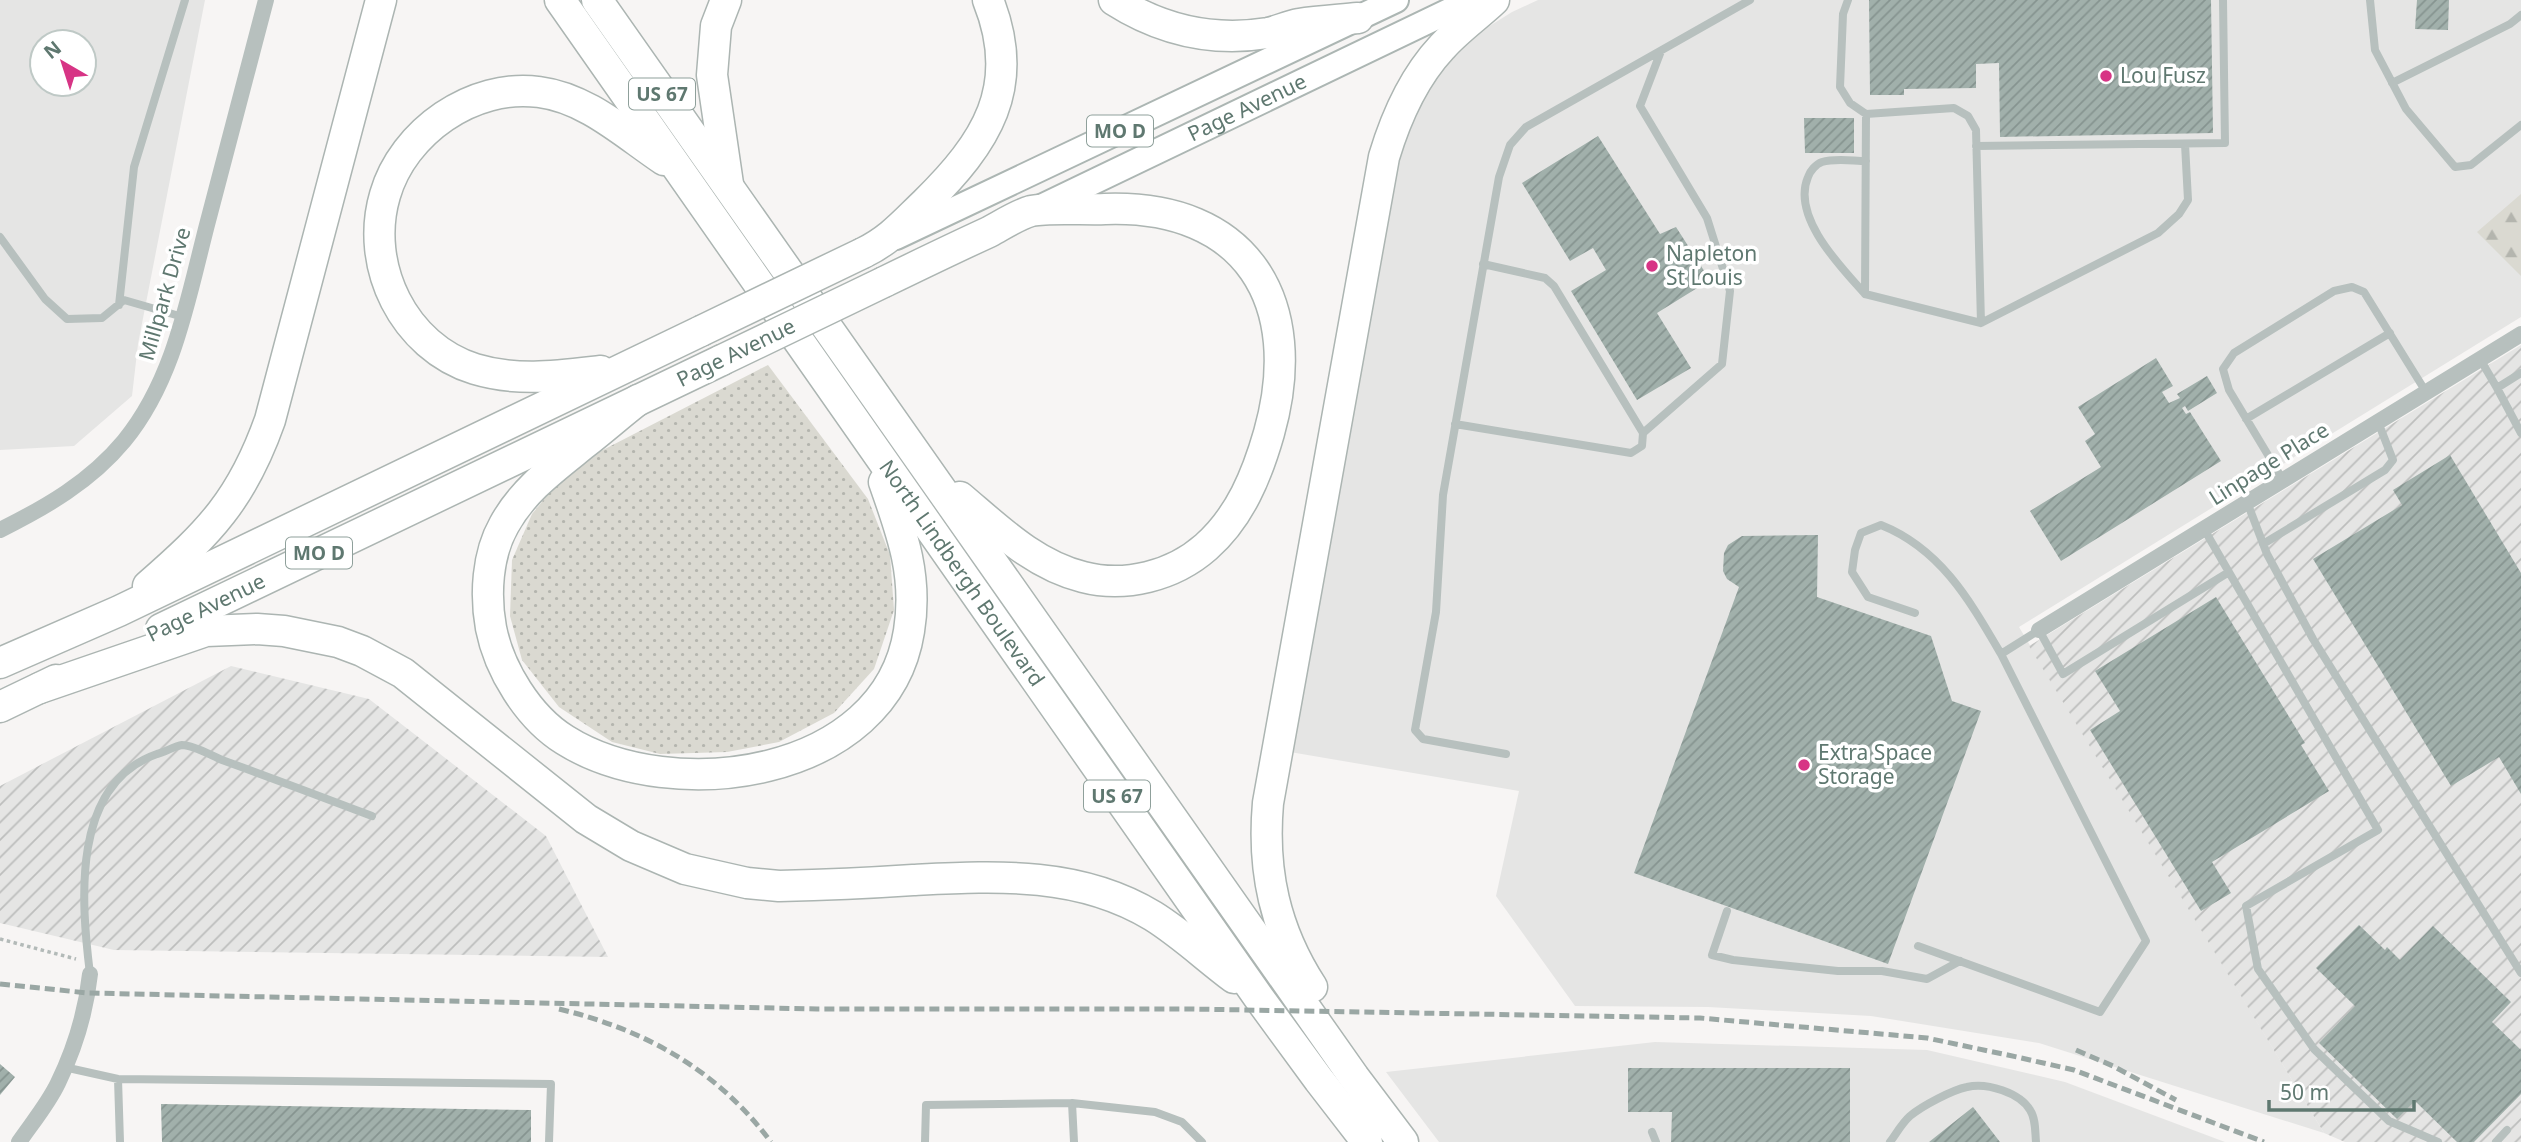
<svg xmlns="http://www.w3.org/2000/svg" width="2521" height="1142" font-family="'Noto Sans',sans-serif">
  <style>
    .built { fill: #e5e5e4; fill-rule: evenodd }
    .industrial { fill: url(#industrial-furrows) }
    .grass { fill: url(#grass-dots) }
    .forest { fill: url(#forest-firs) }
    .building { fill: url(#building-hatch) }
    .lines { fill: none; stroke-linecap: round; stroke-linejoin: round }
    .primary-casing { stroke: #acb6b3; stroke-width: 28 }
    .highway-casing { stroke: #acb5b2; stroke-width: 33 }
    .path { stroke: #b3bab8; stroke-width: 3.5; stroke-dasharray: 3.5 3.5; stroke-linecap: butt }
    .lane { stroke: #b7c0be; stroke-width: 8 }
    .street { stroke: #b7c0be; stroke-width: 16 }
    .primary { stroke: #fff; stroke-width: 24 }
    .highway { stroke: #fff; stroke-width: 30 }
    .rail { stroke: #9aa7a4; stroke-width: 5; stroke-dasharray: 10 5; stroke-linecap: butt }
    .highway-bridge-casing { stroke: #acb5b2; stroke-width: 33; stroke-linecap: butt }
    .highway-bridge { stroke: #fff; stroke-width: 30 }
    .poi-dot { fill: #d73485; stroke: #fff; stroke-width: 2.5 }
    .labels { text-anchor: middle; stroke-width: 7; stroke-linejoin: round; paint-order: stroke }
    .shield { fill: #fff; stroke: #8fa09b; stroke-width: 2 }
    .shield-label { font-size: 19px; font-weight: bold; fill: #5f7870 }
    .poi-label { font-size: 21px; fill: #5f7870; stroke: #fff; text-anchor: start }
    .street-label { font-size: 21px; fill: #5f7870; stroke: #fff }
  </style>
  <defs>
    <pattern id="industrial-furrows" width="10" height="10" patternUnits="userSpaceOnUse" patternTransform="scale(1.75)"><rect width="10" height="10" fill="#e5e5e4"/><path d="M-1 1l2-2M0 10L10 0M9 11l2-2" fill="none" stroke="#bdbebd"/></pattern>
    <pattern id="grass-dots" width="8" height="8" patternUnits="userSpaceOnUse" patternTransform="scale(1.75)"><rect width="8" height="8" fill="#dad9d1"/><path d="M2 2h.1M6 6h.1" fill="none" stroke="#b4b5ae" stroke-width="1.8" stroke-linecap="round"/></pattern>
    <pattern id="forest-firs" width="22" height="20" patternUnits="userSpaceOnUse" patternTransform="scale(1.75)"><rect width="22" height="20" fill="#dad9d1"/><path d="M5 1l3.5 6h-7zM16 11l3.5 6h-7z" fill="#b4b5ae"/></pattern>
    <pattern id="building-hatch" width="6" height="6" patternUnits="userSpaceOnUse" patternTransform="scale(1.75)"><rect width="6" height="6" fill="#a1b0ab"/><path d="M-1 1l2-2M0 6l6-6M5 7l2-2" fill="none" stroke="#869490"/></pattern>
  </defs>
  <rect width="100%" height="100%" fill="#f7f5f4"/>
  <path class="built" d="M 0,0 L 205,0 L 138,344 L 132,396 L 74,446 L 0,450 ZM 42,42 L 84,42 L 84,84 L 42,84 Z
    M 1538,0 L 2521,0 L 2521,317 L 2019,627 L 2324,1133 L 2039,1043 L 1871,1016 L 1708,1007 L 1575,1006 L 1496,896 L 1519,791 L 1290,752 L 1390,183 L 1407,122 L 1456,47 L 1512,12 Z
    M 1655,1042 L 1927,1050 L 2065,1082 L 2225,1142 L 1439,1142 L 1386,1072 Z"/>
  <path class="industrial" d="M 2521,345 L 2521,1142 L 2345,1142 L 2324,1133 L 2029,646 Z
    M 231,666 L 369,699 L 546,836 L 608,957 L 114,950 L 0,923 L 0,786 Z"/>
  <path class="grass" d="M 768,365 L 868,499 L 890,555 L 894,610 L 874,669 L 834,713 L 779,742 L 727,752 L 660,754 L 612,742 L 559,707 L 522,660 L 510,616 L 512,560 L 532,514 L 565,474 L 601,451 Z"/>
  <path class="forest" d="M 2521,194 L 2521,276 L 2477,232 Z"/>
  <path class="building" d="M 1869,0 L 2211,0 L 2213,133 L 2000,137 L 1999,63 L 1976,64 L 1976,88 L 1904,89 L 1904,95 L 1870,95 Z
    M 2417,0 L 2449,0 L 2448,30 L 2415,29 Z
    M 1804,118 L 1854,118 L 1854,153 L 1805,153 Z
    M 1598,136 L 1660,234 L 1676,227 L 1710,280 L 1657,313 L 1691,368 L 1637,400 L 1571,291 L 1606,270 L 1593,248 L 1570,261 L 1522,183 Z
    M 2156,358 L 2173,386 L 2162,392 L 2169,403 L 2180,398 L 2177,394 L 2207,376 L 2217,393 L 2188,411 L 2185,406 L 2182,408 L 2186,414 L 2190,412 L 2221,461 L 2061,561 L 2030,511 L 2101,467 L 2085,441 L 2095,434 L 2078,407 Z
    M 2450,455 L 2521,573 L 2521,794 L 2499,757 L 2451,786 L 2313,559 L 2402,505 L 2393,490 Z
    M 1818,535 L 1817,597 L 1931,636 L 1952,701 L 1981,711 L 1888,964 L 1634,873 L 1739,587 L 1727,579 L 1723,571 L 1724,553 L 1728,545 L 1742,536 Z
    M 2216,597 L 2305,743 L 2301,745 L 2329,791 L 2212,862 L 2231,893 L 2201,911 L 2090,730 L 2120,711 L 2095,671 Z
    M 2359,925 L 2385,950 L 2387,947 L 2400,960 L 2433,926 L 2511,1002 L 2492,1022 L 2521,1050 L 2521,1094 L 2474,1142 L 2457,1142 L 2415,1101 L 2397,1119 L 2319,1043 L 2355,1006 L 2316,968 Z
    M 0,1064 L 15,1077 L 0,1095 Z
    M 1628,1068 L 1850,1068 L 1850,1142 L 1671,1142 L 1672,1112 L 1628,1112 Z
    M 161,1104 L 531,1110 L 531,1142 L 162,1142 Z
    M 1973,1107 L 2000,1142 L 1929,1142 Z"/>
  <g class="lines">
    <defs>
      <g id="primary">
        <path id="s1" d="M 1039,208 L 1472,0"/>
        <path d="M 896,237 L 1396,0"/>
      </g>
      <g id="highway">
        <path id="s2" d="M 560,0 L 1259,998 L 1319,1080 L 1367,1142"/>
        <path d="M 597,0 L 1354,1077 L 1403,1142"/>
        <path d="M 726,0 L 716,26 L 712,75 L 728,184"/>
        <path d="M 1114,0 C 1161,30 1212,42 1268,33 C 1278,31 1288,26 1299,24 C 1318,21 1338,20 1358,18"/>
        <path d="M 863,253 C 890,240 904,223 925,203 C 986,143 1023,87 988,0"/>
        <path d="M 884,282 C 919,265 954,248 989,232 C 1002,225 1017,215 1031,211 C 1047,207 1087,210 1105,209 C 1247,204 1306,302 1269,433 C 1257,475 1240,517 1206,547 C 1173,576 1125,588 1083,577 C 1034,565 998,529 960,497"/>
        <path d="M 601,371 C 558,376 518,382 475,369 C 404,347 364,266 385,195 C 403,132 473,83 539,92 C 587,98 625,134 664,160"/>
        <path d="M 638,400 C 620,414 603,429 585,443 C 554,468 523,490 504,525 C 487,555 485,595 491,628 C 499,669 528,717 565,740 C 672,807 886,778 909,631 C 918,576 902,533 884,482"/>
        <path d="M 148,586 C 210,532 242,499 270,420 L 381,0"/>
        <path d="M 161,629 L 722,360"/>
        <path d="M 0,663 L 119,611 L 701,331"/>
        <path d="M 40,688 L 206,631 L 257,629 L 284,631 L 338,642 L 362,651 L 403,673 L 586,819 L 631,846 L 685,869 L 747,883 L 779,886 C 824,885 869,883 913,880 C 996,876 1079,871 1153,916 C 1182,934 1207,958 1234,978"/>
        <path d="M 0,707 L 56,680"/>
        <path d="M 1312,987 C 1275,930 1262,871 1268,803 L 1384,157 C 1396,117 1413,78 1442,47 C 1457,30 1477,16 1494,0"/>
      </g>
    </defs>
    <use href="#primary" class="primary-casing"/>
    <use href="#highway" class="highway-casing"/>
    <path class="path" d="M 0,939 L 76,959"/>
    <path class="lane" d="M 1848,0 L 1843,14 L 1840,87 L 1850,103 L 1866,114 L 1954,108 L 1968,116 L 1976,130 L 1981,323 L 1865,294 L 1866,114
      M 2370,0 L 2375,50 L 2406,109 L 2455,167 L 2471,165 L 2521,125
      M 2392,83 L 2510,24 L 2521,15
      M 1976,146 L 2225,143 L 2223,0
      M 0,237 L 45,299 L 67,319 L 102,318 L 124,300 L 183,317
      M 1865,294 C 1841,267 1791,217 1808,177 C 1810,171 1816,164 1822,162 C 1835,158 1853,161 1866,161
      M 119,305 L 134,167 L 185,0
      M 1981,323 L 2158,233 L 2179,214 L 2188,200 L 2185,144
      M 2480,359 L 2497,388 L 2521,373
      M 2497,388 L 2521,433
      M 2246,419 L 2390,333
      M 1455,424 L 1631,453 L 1642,446 L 1643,433 L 1554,286 L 1545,278 L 1483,264
      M 1643,433 L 1722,364 L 1730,291 L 1707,218 L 1640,106 L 1661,51
      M 2283,480 L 2229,390 L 2223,369 L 2234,353 L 2334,291 L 2352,287 L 2364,292 L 2426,392
      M 2247,502 L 2267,554 L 2313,639 L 2521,973
      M 2204,529 L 2378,830 L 2246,906 L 2258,969 L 2314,1049 L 2389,1121 L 2438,1142
      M 2263,544 L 2385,470 L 2393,460 L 2378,422
      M 1915,613 L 1868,597 L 1852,572 L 1855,550 L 1861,533 L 1881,525 C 1941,549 1970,601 2001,654
      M 1506,754 L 1423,739 L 1415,730 L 1436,612 L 1443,495 L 1499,177 L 1510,145 L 1526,127 L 1750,0
      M 1727,911 L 1712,955 L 1733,960 L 1838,971 L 1882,971 L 1927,979 L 1960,961
      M 1918,946 L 2100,1012 L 2146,941 L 2001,654 L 2039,630 L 2063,674 L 2229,572
      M 90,974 C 81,901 71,784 157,754 C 165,752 175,746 182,745 C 194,745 212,756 222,760 C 272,778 322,797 372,816
      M 64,1067 L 118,1079 L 551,1084 L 549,1142
      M 118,1079 L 120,1142
      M 1072,1103 L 1074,1142
      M 1652,1132 L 1656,1142
      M 925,1142 L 926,1105 L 1072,1103 L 1155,1112 L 1182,1122 L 1202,1142
      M 1890,1142 C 1896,1134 1902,1123 1910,1116 C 1922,1106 1952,1090 1967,1087 C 1987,1082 2020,1093 2030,1110 C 2036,1119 2035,1132 2036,1142
      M 2496,1142 L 2507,1130"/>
    <path class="street" d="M 0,530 C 46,507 90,482 124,441 C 175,379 188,297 208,221 C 227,147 247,74 266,0
      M 2039,630 L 2521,334
      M 19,1142 C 32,1123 48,1104 58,1083 C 74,1050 86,1011 90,974"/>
    <use href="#primary" class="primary"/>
    <use href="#highway" class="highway"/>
    <path class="rail" d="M 0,984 L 88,993 L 817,1009 L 1190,1009 L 1700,1018 L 1927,1038 L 2017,1057 L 2074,1070 L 2264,1142
      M 559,1009 C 646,1030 717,1070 771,1142
      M 2076,1050 L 2113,1066 L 2176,1100"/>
    <defs>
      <path id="highway-bridge" d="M 701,331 L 863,253
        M 722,360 L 884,282"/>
    </defs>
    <use href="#highway-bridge" class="highway-bridge-casing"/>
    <use href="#highway-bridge" class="highway-bridge"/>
  </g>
  <g class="poi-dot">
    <circle cx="2106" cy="76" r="7"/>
    <circle cx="1652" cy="266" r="7"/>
    <circle cx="1804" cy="765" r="7"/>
  </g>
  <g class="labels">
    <g class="shield">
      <rect x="629" y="78.5" width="66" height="31" rx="5"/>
      <rect x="1087" y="115.5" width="66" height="31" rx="5"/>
      <rect x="286" y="537.5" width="66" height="31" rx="5"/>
      <rect x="1084" y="780.5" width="66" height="31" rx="5"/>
    </g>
    <g class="shield-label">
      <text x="662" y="101">US 67</text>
      <text x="1120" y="138">MO D</text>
      <text x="319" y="560">MO D</text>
      <text x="1117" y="803">US 67</text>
    </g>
    <g class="poi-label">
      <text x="2120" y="83">Lou Fusz</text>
      <text x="1666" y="261">Napleton<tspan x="1666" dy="24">St Louis</tspan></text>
      <text x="1818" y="760">Extra Space<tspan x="1818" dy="24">Storage</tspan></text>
    </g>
    <g class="street-label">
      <text dy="7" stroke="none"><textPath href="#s1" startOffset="231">Page Avenue</textPath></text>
      <text transform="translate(165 294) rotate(-74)" y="7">Millpark Drive</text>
      <text transform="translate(736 353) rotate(-26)" y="7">Page Avenue</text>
      <text transform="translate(2269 464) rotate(-32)" y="7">Linpage Place</text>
      <text dy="7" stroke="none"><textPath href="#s2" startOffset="700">North Lindbergh Boulevard</textPath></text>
      <text transform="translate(206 608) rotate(-26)" y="7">Page Avenue</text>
    </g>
  </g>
  <g transform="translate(63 63) rotate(321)"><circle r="33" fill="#ffffff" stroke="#bfc9c6" stroke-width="2"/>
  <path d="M0-5L12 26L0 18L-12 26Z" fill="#d73485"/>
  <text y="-10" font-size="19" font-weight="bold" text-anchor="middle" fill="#5f7870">N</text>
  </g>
  <path d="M2269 1100v10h145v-10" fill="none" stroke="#5f7870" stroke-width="3.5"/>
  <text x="2280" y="1100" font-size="21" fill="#5f7870" stroke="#ffffff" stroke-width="5" paint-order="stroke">50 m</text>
</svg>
